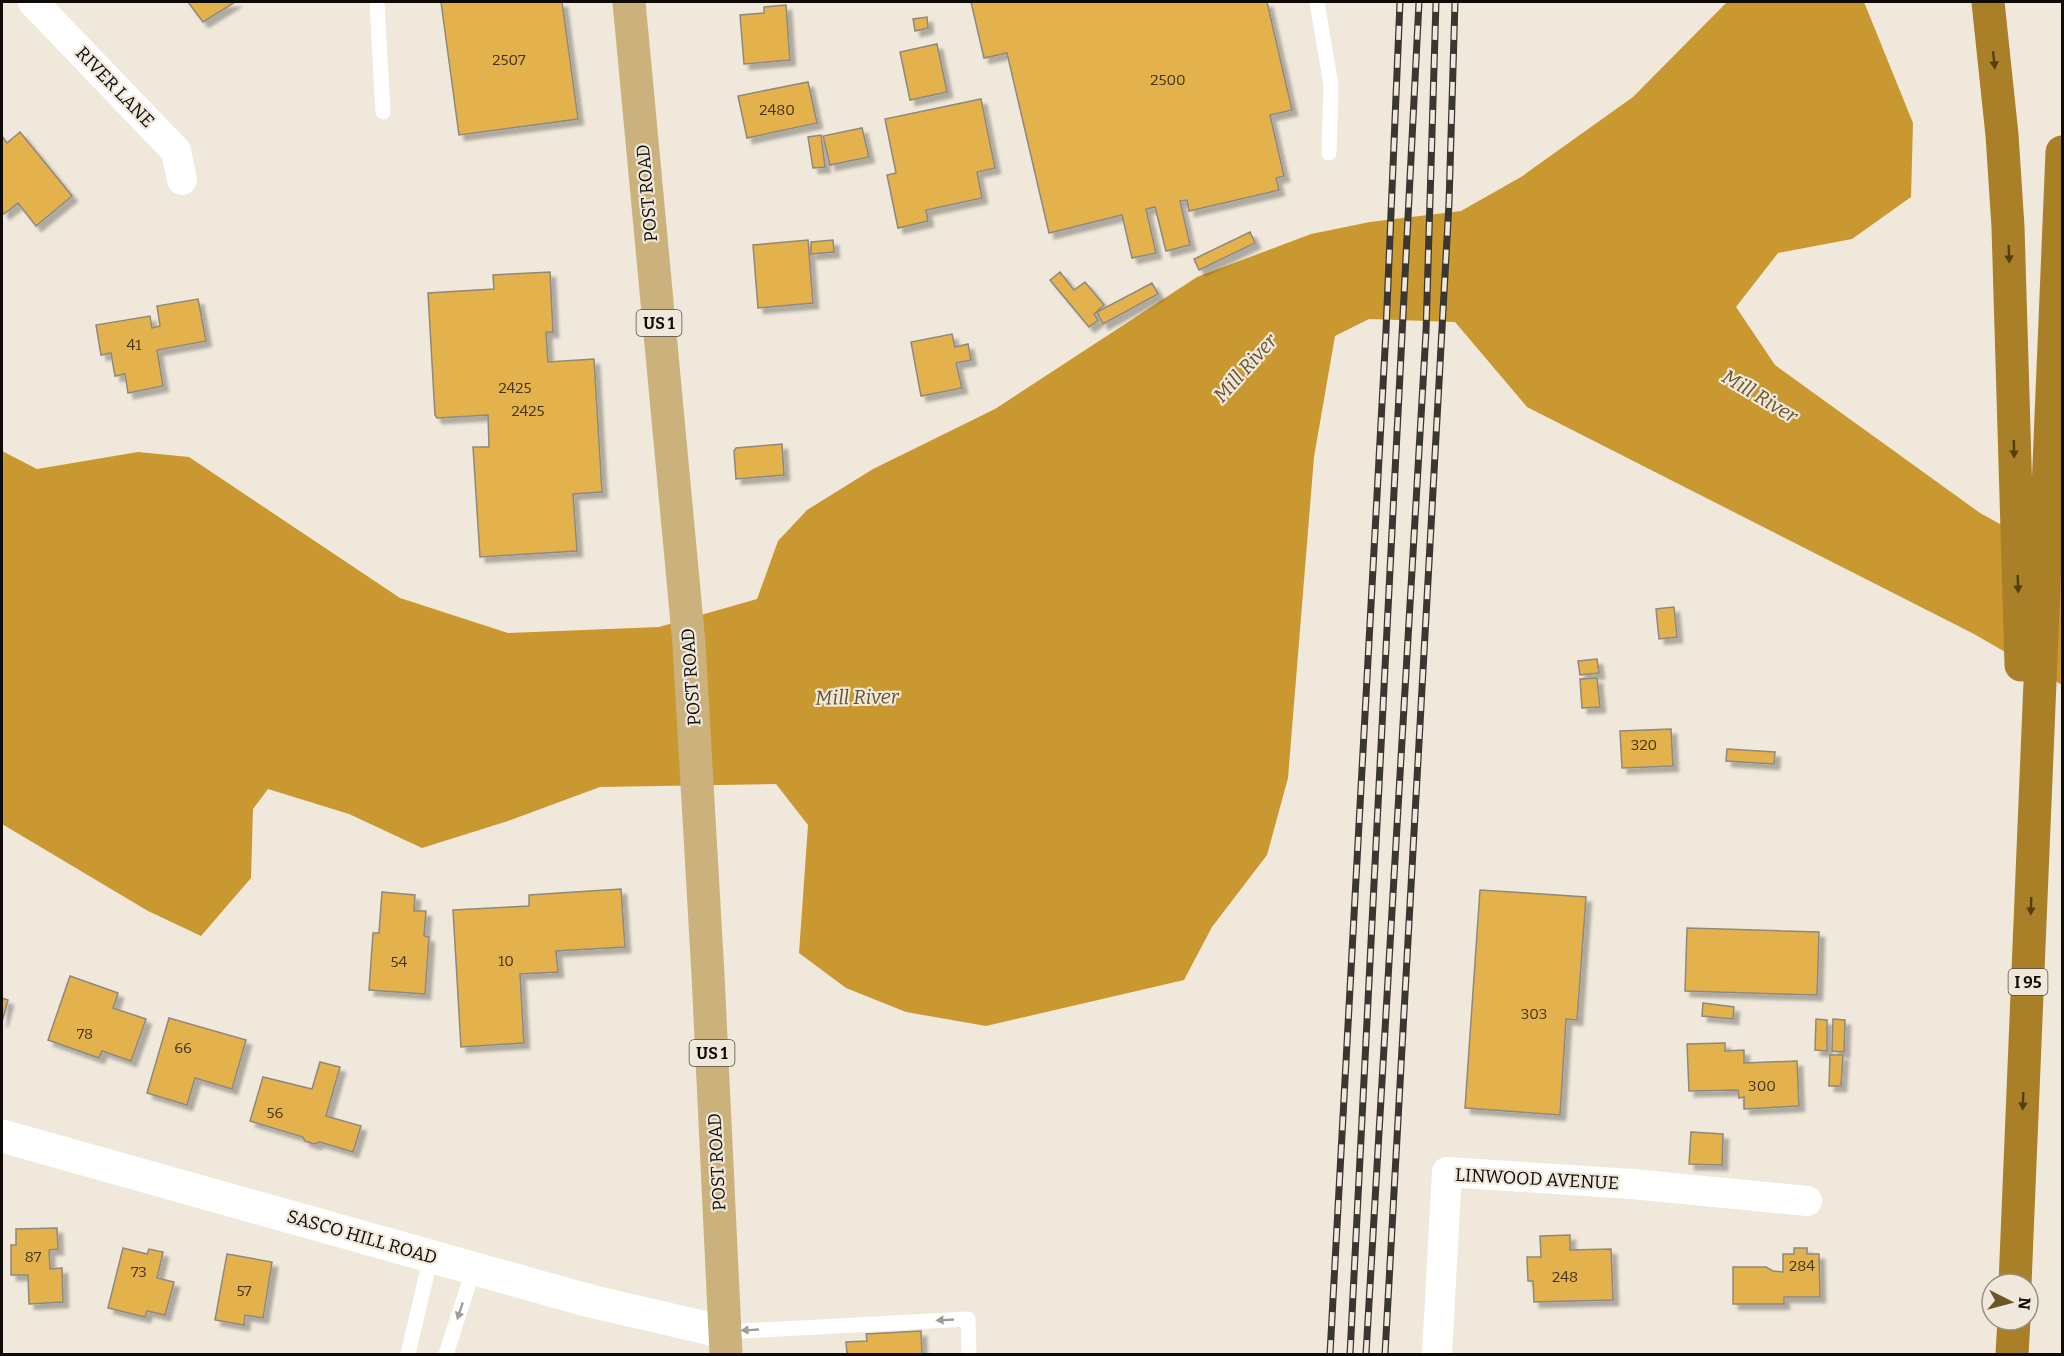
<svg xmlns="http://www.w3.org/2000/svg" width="2064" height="1356" font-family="Bitter,serif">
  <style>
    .water { fill: #ca9830 }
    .building { fill: #e4b24e; stroke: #8f887d; stroke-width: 1.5; filter: url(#shadow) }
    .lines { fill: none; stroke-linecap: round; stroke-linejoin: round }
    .service { stroke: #fff; stroke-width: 15 }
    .minor { stroke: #fff; stroke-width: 30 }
    .tertiary { stroke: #fff; stroke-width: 33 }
    .primary { stroke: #cbb27d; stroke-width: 33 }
    .motorway { stroke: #a97f27; stroke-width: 33 }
    .rail-casing { stroke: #3a3631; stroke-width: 7 }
    .rail { stroke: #efe8db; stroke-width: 4.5; stroke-dasharray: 14; stroke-linecap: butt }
    .oneway { fill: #543f15 }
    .oneway2 { fill: #9f9d9c }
    .labels { text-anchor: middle; stroke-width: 4.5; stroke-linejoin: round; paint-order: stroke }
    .number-label { font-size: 15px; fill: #443519 }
    .shield { fill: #efe8db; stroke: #524d47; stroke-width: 1.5 }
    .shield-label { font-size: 16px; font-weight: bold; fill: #0e0b07 }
    .street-label { font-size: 18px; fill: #0e0b07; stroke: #efe8db }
    .water-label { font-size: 20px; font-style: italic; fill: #69542b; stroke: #efe8db }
  </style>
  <defs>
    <filter id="shadow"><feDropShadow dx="5.5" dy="5.5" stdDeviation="1.5" flood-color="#0004"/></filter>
  </defs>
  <rect width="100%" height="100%" fill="#efe8db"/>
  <path class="water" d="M 1727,2 L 1864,2 L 1913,123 L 1911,197 L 1852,239 L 1778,253 L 1736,307 L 1775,365 L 1980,513 L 2062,558 L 2062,685 L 1974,634 L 1527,407 L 1455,322 L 1369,319 L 1335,336 L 1314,457 L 1288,778 L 1267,855 L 1212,927 L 1184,980 L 986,1026 L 906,1012 L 846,988 L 799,953 L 808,825 L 776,784 L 600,787 L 508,821 L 422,848 L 349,814 L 268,789 L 253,809 L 251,878 L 201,936 L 148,911 L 2,824 L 2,451 L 37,469 L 138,452 L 189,457 L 400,598 L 508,633 L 659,627 L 757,599 L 778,541 L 807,510 L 873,469 L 995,409 L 1197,277 L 1311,234 L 1370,222 L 1461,211 L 1521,177 L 1633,97 Z"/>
  <path class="building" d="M 188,2 L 235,2 L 203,22 Z
    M 441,2 L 562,2 L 578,119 L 459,135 Z
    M 971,2 L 1267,2 L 1292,110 L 1270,115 L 1284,176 L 1276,178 L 1279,190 L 1189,211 L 1187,200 L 1180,201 L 1190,245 L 1166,251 L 1155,207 L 1146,209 L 1156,253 L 1132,258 L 1122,215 L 1049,233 L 1007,53 L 984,58 Z
    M 786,5 L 790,60 L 744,64 L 740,15 L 764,13 L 764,7 Z
    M 927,17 L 928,28 L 915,31 L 913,19 Z
    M 937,44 L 947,92 L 910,100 L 900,52 Z
    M 808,82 L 817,123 L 747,138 L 738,96 Z
    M 981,99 L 995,168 L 977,172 L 982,198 L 926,210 L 928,221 L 898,228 L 887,175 L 896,173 L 885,119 Z
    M 862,128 L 869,157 L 830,165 L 823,136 Z
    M 20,132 L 72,196 L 36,226 L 18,203 L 4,214 L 2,211 L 2,136 L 7,143 Z
    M 821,135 L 825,167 L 813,168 L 808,137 Z
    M 1250,232 L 1255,243 L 1199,270 L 1194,259 Z
    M 808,240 L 813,303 L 758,308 L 753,245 Z
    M 833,240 L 834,252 L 811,254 L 811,242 Z
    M 550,272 L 553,332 L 546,332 L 548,362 L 594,359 L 602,492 L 573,494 L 577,551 L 480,557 L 473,447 L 489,447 L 488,415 L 437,418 L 435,415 L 428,293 L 494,289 L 493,275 Z
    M 1060,272 L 1074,290 L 1085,282 L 1104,305 L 1094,314 L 1098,320 L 1089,327 L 1050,280 Z
    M 1152,283 L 1158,294 L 1103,324 L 1097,312 Z
    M 198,299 L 206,341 L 157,350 L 163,386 L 128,393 L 125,374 L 115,376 L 111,353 L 101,355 L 96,325 L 150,316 L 152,328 L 160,326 L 157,306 Z
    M 952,334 L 955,347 L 968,344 L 971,360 L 956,363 L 962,388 L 921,396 L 911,342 Z
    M 782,444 L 784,475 L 736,479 L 734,451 L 736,448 Z
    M 1674,607 L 1677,637 L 1659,639 L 1656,609 Z
    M 1597,659 L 1599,673 L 1580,675 L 1578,661 Z
    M 1597,678 L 1600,707 L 1582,708 L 1580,679 Z
    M 1671,729 L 1673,766 L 1622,768 L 1620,731 Z
    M 1727,749 L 1775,752 L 1774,764 L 1726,761 Z
    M 621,889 L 625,947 L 556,951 L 558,972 L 520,974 L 524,1043 L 461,1047 L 453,910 L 529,906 L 529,895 Z
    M 1480,890 L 1586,897 L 1577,1020 L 1566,1019 L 1560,1115 L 1465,1108 Z
    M 382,892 L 415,895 L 414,911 L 426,911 L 424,936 L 429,937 L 425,994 L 369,990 L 373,933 L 379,933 Z
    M 1687,928 L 1819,932 L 1817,995 L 1685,991 Z
    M 70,976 L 118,993 L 113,1008 L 146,1019 L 131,1061 L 102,1051 L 99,1058 L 48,1040 Z
    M 2,998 L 8,1000 L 2,1022 Z
    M 1703,1003 L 1734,1007 L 1733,1019 L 1702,1016 Z
    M 169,1018 L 246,1040 L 232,1089 L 195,1078 L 187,1105 L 147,1093 Z
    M 1816,1019 L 1827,1020 L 1827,1051 L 1815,1050 Z
    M 1833,1019 L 1845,1020 L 1844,1052 L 1832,1051 Z
    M 1725,1043 L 1725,1051 L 1744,1050 L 1744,1063 L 1797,1061 L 1799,1106 L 1744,1109 L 1744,1097 L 1739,1098 L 1738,1090 L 1689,1091 L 1687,1044 Z
    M 1830,1055 L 1843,1055 L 1841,1086 L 1829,1086 Z
    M 320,1062 L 340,1067 L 326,1116 L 361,1126 L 353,1152 L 320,1142 L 314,1144 L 305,1141 L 303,1137 L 250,1121 L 263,1077 L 312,1089 Z
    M 1691,1132 L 1723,1134 L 1722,1165 L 1689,1164 Z
    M 57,1228 L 58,1249 L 49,1250 L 50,1269 L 62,1268 L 63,1302 L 29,1304 L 28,1275 L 11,1275 L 11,1245 L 16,1245 L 16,1229 Z
    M 1570,1235 L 1570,1250 L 1611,1249 L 1613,1300 L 1534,1302 L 1533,1281 L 1528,1281 L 1527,1257 L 1541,1257 L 1540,1236 Z
    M 123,1248 L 147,1254 L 149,1249 L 163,1252 L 157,1278 L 174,1282 L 165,1315 L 147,1311 L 145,1317 L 108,1308 Z
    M 1794,1248 L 1807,1248 L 1807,1254 L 1819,1254 L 1820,1297 L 1784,1297 L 1784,1304 L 1733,1304 L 1733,1267 L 1766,1267 L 1773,1271 L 1783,1272 L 1783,1254 L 1794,1254 Z
    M 227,1254 L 272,1262 L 263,1318 L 245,1315 L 244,1325 L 215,1320 Z
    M 921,1331 L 922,1354 L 847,1354 L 846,1342 L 867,1341 L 866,1334 Z"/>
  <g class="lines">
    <path class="service" d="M 377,2 L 383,112
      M 1317,2 L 1331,85 L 1329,153
      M 724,1332 L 968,1319 L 969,1354
      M 408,1354 L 431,1256
      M 446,1354 L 474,1268"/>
    <path class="minor" d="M 33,2 L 176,151 L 182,180
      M 1437,1354 L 1447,1172 L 1632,1184 L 1807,1201"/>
    <path class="tertiary" d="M 2,1136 L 590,1301 L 724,1332"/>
    <path class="primary" d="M 629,2 L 689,644 L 708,975 L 726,1354"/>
    <path class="motorway" d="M 1988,2 L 2002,135 L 2008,227 L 2021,665
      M 2015,1284 L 2062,152
      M 2012,1354 L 2014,1320"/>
    <defs>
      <path id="rail" d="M 1330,1354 L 1386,331 L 1400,2
        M 1350,1354 L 1419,2
        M 1366,1354 L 1426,332 L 1436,2
        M 1385,1354 L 1449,203 L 1455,2"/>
    </defs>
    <use href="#rail" class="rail-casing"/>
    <use href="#rail" class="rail"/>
  </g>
  <defs><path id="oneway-solid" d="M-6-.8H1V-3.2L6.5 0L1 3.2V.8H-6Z" transform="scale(1.5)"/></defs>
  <g class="oneway">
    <use href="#oneway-solid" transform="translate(1994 60) rotate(84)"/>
    <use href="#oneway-solid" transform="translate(2009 254) rotate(88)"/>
    <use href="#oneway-solid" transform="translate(2014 449) rotate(89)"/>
    <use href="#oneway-solid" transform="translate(2018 584) rotate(88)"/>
    <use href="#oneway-solid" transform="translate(2031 906) rotate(92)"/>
    <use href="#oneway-solid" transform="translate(2023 1101) rotate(92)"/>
  </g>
  <g class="oneway2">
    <use href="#oneway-solid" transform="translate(460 1311) rotate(108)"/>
    <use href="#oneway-solid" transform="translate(945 1320) rotate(177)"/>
    <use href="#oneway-solid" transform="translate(750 1330) rotate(177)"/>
  </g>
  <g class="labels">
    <g class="number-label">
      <text x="509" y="65">2507</text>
      <text x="1168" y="85">2500</text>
      <text x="777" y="115">2480</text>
      <text x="134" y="350">41</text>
      <text x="515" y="393">2425</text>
      <text x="528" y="416">2425</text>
      <text x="1644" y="750">320</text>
      <text x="506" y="966">10</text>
      <text x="399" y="967">54</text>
      <text x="1534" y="1019">303</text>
      <text x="85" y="1039">78</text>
      <text x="183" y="1053">66</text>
      <text x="1762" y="1091">300</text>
      <text x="275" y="1118">56</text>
      <text x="33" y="1262">87</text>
      <text x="1802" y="1271">284</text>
      <text x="139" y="1277">73</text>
      <text x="1565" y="1282">248</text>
      <text x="244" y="1296">57</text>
    </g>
    <g class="shield">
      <rect x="636.5" y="310" width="45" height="26" rx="4.5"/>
      <rect x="2008.5" y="969" width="39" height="26" rx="4.5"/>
      <rect x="689.5" y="1040" width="45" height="26" rx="4.5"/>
    </g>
    <g class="shield-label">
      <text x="659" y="329">US 1</text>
      <text x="2028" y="988">I 95</text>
      <text x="712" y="1059">US 1</text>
    </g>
    <g class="street-label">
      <text transform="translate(115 87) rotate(46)" y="6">RIVER LANE</text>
      <text transform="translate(647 193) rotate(-95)" y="6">POST ROAD</text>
      <text transform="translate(691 677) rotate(-94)" y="6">POST ROAD</text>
      <text transform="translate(717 1162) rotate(-93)" y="6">POST ROAD</text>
      <text transform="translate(1537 1179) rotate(3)" y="6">LINWOOD AVENUE</text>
      <text transform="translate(362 1237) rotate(16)" y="6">SASCO HILL ROAD</text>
    </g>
    <g class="water-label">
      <text transform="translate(1245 368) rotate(-48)" y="7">Mill River</text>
      <text transform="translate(1760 396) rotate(31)" y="7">Mill River</text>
      <text transform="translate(857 697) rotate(-1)" y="7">Mill River</text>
    </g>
  </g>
  <rect width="2064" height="1356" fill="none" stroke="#0e0b07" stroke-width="6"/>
  <g transform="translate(2010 1302) rotate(96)"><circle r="28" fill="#efe8db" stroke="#959086" stroke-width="1.5"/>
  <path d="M0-4.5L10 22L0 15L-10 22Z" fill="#6e5626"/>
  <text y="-9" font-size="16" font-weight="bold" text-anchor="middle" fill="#0e0b07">N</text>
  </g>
</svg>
